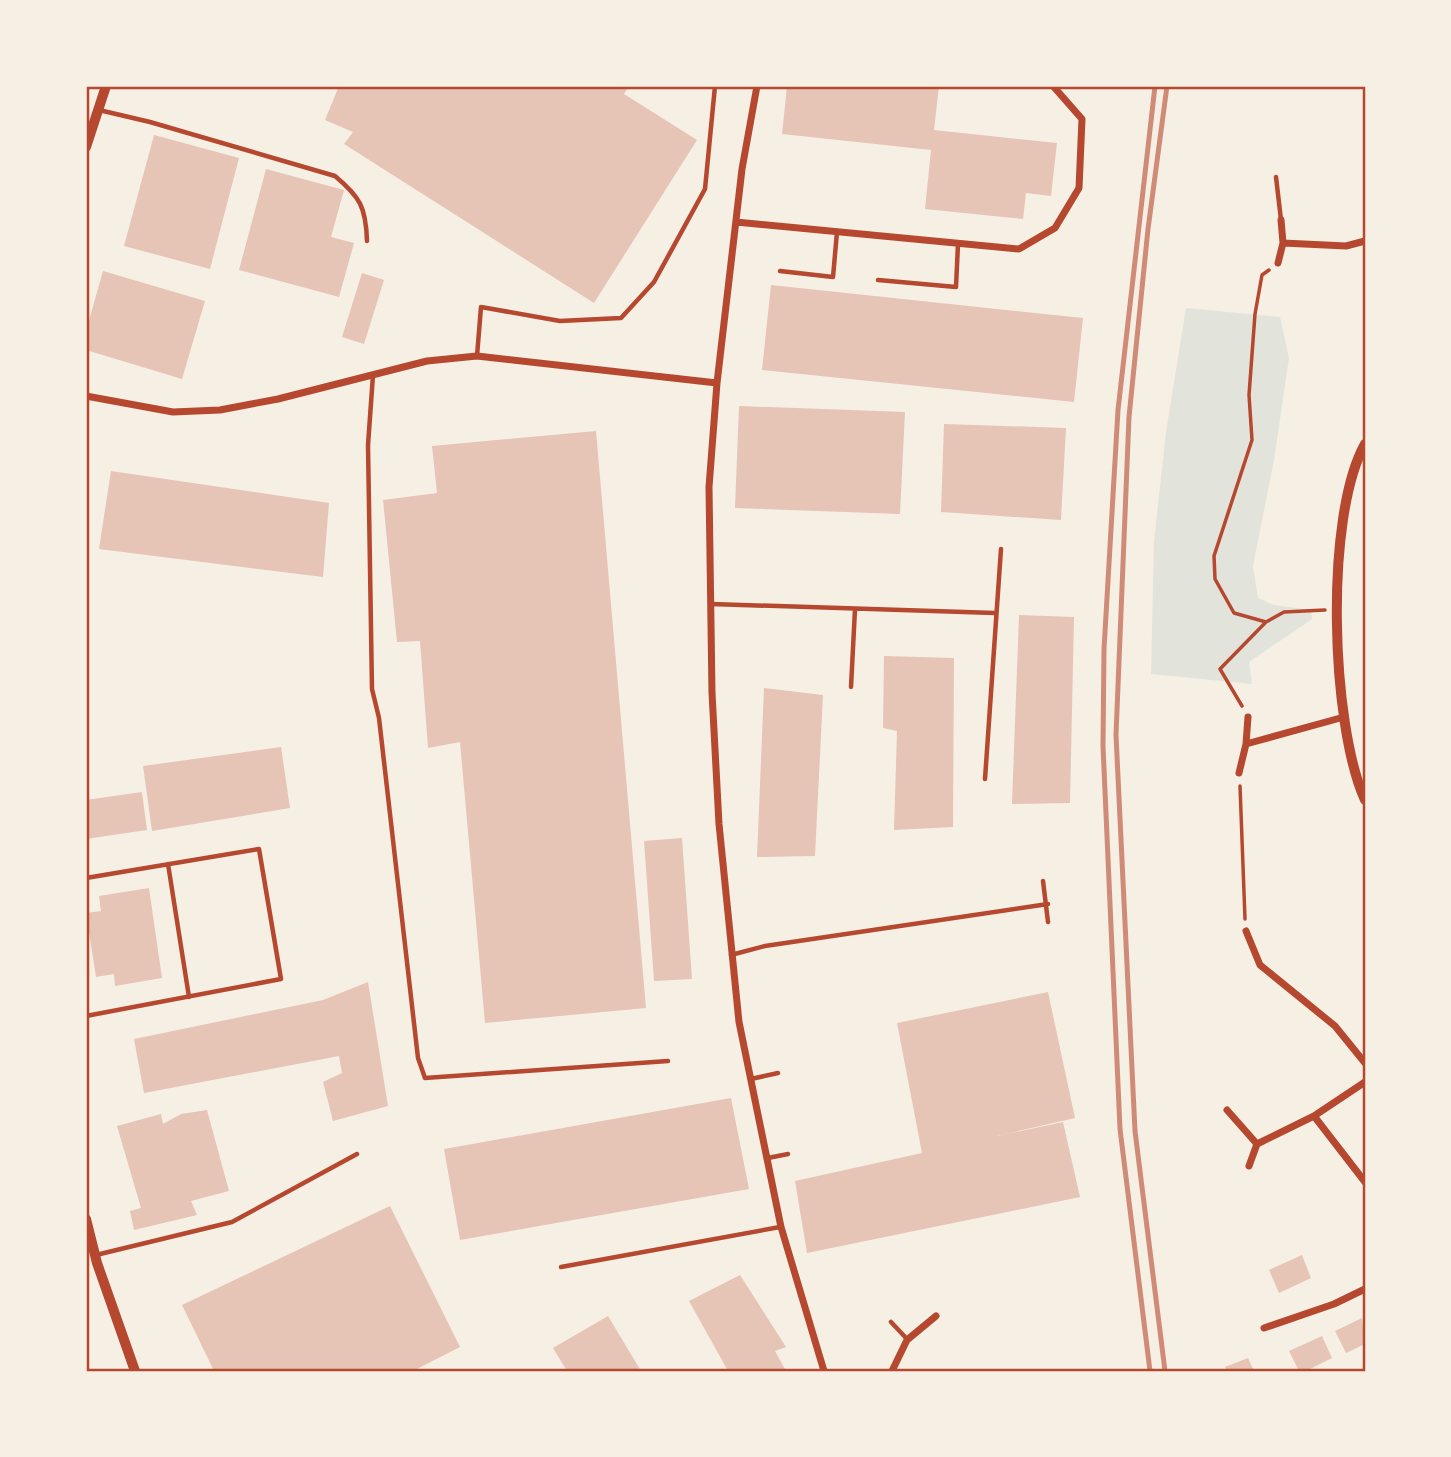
<svg xmlns="http://www.w3.org/2000/svg" width="1451" height="1457" font-family="Raleway,sans-serif">
  <style>
    .green { fill: #e2e4dc }
    .building { fill: #e6c5b7 }
    .lines { fill: none; stroke-linecap: round; stroke-linejoin: round }
    .path { stroke: #b5482f; stroke-width: 3.5 }
    .service { stroke: #b5482f; stroke-width: 4.5 }
    .minor { stroke: #b5482f; stroke-width: 7 }
    .tertiary { stroke: #b5482f; stroke-width: 10 }
    .rail { stroke: #cf8b77; stroke-width: 5 }
    .neatline { fill: none; stroke: #b5482f; stroke-width: 2.5 }
  </style>
  <rect width="100%" height="100%" fill="#f6efe4"/>
  <path class="green" d="M 1186,308 L 1280,317 L 1289,358 L 1274,460 L 1253,566 L 1258,598 L 1274,605 L 1311,610 L 1312,619 L 1249,662 L 1252,684 L 1151,674 L 1154,541 L 1166,432 Z"/>
  <path class="building" d="M 339,86 L 629,86 L 624,94 L 697,140 L 594,303 L 344,144 L 353,132 L 325,120 Z
    M 787,86 L 939,86 L 934,130 L 1057,143 L 1051,196 L 1026,193 L 1023,219 L 925,209 L 931,150 L 782,134 Z
    M 154,135 L 239,158 L 210,269 L 124,246 Z
    M 266,169 L 344,190 L 331,237 L 354,243 L 339,297 L 239,270 Z
    M 103,271 L 205,301 L 182,379 L 86,350 L 86,331 Z
    M 362,273 L 384,280 L 364,344 L 342,337 Z
    M 771,285 L 1083,318 L 1074,402 L 762,370 Z
    M 739,406 L 905,412 L 900,514 L 735,508 Z
    M 944,424 L 1066,428 L 1061,520 L 941,512 Z
    M 596,431 L 646,1008 L 485,1023 L 460,742 L 428,748 L 420,641 L 397,642 L 383,500 L 437,493 L 432,446 Z
    M 111,471 L 329,503 L 323,577 L 99,549 Z
    M 1019,615 L 1074,617 L 1070,803 L 1012,804 Z
    M 884,656 L 954,658 L 953,827 L 894,830 L 897,731 L 883,728 Z
    M 764,688 L 823,695 L 815,856 L 757,857 Z
    M 281,747 L 290,808 L 152,831 L 143,766 Z
    M 142,792 L 147,830 L 86,839 L 86,800 Z
    M 682,838 L 692,979 L 654,981 L 644,841 Z
    M 149,888 L 162,978 L 115,986 L 114,974 L 96,977 L 86,913 L 101,911 L 99,896 Z
    M 368,982 L 388,1106 L 333,1121 L 323,1082 L 342,1073 L 339,1056 L 144,1093 L 134,1039 L 323,1000 Z
    M 1048,992 L 1075,1118 L 997,1136 L 1063,1122 L 1080,1197 L 807,1253 L 795,1181 L 922,1153 L 897,1023 Z
    M 731,1098 L 749,1189 L 460,1240 L 444,1149 Z
    M 207,1110 L 229,1191 L 191,1201 L 197,1215 L 134,1230 L 130,1211 L 141,1208 L 117,1126 L 161,1114 L 163,1124 L 181,1114 Z
    M 390,1206 L 460,1347 L 413,1371 L 214,1371 L 182,1305 Z
    M 1302,1255 L 1311,1278 L 1279,1293 L 1269,1270 Z
    M 740,1275 L 786,1347 L 775,1351 L 786,1371 L 728,1371 L 689,1301 Z
    M 608,1316 L 641,1371 L 567,1371 L 553,1348 Z
    M 1362,1318 L 1365,1344 L 1346,1353 L 1335,1331 Z
    M 1322,1336 L 1332,1358 L 1306,1371 L 1299,1371 L 1289,1351 Z
    M 1248,1358 L 1254,1371 L 1227,1371 L 1225,1367 Z"/>
  <g class="lines">
    <path class="path" d="M 1269,270 L 1262,275 L 1255,314 L 1249,395 L 1252,440 L 1214,556 L 1215,579 L 1234,613 L 1266,622 L 1284,612 L 1325,610
      M 1242,706 L 1220,669 L 1266,622
      M 1240,786 L 1245,919"/>
    <path class="service" d="M 99,110 L 150,122 L 335,176 C 360,197 366,207 367,241
      M 1276,177 L 1281,220
      M 780,271 L 833,277 L 837,232
      M 878,280 L 956,287 L 958,244
      M 477,356 L 481,307 L 560,321 L 621,318 L 654,282 L 705,189 L 715,86
      M 373,375 L 368,445 L 372,689 L 379,718 L 418,1058 L 425,1078 L 668,1061
      M 711,604 L 995,613
      M 851,687 L 855,609
      M 985,779 L 1001,549
      M 168,864 L 189,997
      M 86,878 L 259,849 L 281,979 L 86,1016
      M 1043,881 L 1048,922
      M 731,955 L 765,946 L 1048,904
      M 751,1079 L 778,1073
      M 768,1158 L 788,1154
      M 96,1255 L 232,1222 L 357,1154
      M 561,1267 L 780,1227
      M 891,1322 L 907,1339"/>
    <path class="minor" d="M 757,86 L 742,169 L 717,383 L 709,487 L 712,693 L 719,824 L 739,1022 L 781,1227 L 824,1371
      M 1281,220 L 1283,243
      M 736,222 L 1019,249 L 1055,228 L 1079,188 L 1082,119 L 1053,86
      M 1278,263 L 1283,243 L 1346,246 L 1365,241
      M 86,396 L 173,412 L 220,410 L 278,399 L 427,361 L 477,356 L 717,383
      M 1246,744 L 1248,717
      M 1239,773 L 1246,744 L 1344,717
      M 1246,931 L 1260,965 L 1335,1026 L 1365,1063
      M 1365,1082 L 1314,1116 L 1365,1182
      M 1227,1110 L 1257,1144
      M 1249,1166 L 1257,1144 L 1314,1116
      M 1264,1328 L 1334,1304 L 1365,1289
      M 892,1371 L 907,1340 L 936,1316"/>
    <path class="tertiary" d="M 86,147 L 106,86
      M 1365,444 C 1324,517 1331,725 1365,800
      M 86,1219 L 97,1263 L 135,1371"/>
    <path class="rail" d="M 1150,1371 L 1120,1129 L 1103,746 L 1104,649 L 1118,410 L 1155,86
      M 1165,1371 L 1135,1131 L 1116,735 L 1129,417 L 1148,229 L 1167,86"/>
  </g>
  <rect width="1451" height="1457" fill="none" stroke="#f6efe4" stroke-width="175"/>
  <rect x="88" y="88" width="1276" height="1282" class="neatline"/>
</svg>
